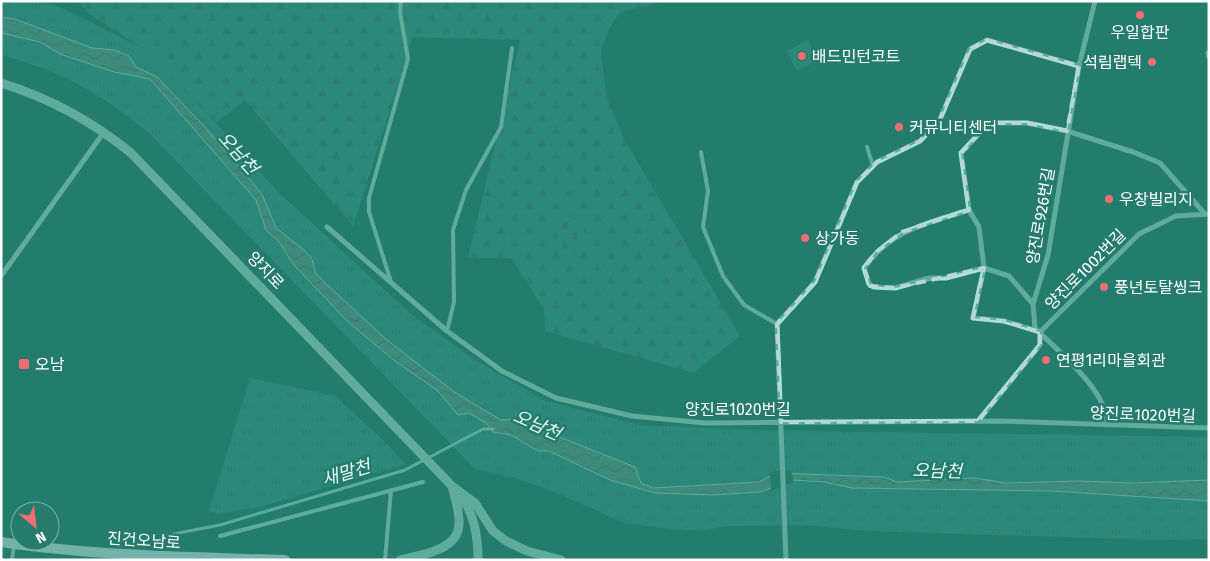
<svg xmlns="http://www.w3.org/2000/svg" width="1210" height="561" font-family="'Fira Sans','Noto Sans KR',sans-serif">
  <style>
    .grass { fill: url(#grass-tufts) }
    .forest { fill: url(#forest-firs) }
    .cemetery { fill: url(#cemetery-stones) }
    .pitch { fill: #369785 }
    .water { fill: url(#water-waves); stroke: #9ee5d7 }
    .pier { fill: #257c6d }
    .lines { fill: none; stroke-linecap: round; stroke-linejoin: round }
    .stream { stroke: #9ee5d7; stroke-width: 3 }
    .service { stroke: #a9e5d9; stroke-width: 4 }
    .minor { stroke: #a9e5d9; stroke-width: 5 }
    .tertiary { stroke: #a9e5d9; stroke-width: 9 }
    .secondary { stroke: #d2f4ef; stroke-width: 10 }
    .marked { fill: none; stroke: #b7d6d4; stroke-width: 4; stroke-dasharray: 10 6; stroke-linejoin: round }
    .poi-dot { fill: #ee6e71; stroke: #257c6d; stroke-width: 2 }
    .labels { text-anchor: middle; stroke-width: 5; stroke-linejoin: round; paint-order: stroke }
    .poi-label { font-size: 16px; fill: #fff; stroke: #257c6d; text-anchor: start }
    .street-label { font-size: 16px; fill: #fff; stroke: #257c6d }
    .water-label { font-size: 18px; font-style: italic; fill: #e5f8f5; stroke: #257c6d }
  </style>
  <defs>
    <pattern id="grass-tufts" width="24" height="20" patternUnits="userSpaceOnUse" patternTransform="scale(1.25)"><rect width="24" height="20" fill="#369785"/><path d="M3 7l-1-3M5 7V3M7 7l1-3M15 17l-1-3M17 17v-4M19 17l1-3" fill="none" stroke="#3e7d71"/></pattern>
    <pattern id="forest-firs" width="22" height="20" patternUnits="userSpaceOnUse" patternTransform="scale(1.25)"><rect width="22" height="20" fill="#369785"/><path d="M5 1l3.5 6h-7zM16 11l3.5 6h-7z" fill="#3e7d71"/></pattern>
    <pattern id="cemetery-stones" width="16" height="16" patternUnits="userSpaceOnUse" patternTransform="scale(1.25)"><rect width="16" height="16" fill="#369785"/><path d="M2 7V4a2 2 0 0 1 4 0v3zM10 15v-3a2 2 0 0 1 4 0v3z" fill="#3e7d71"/></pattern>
    <pattern id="water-waves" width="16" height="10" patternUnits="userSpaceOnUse" patternTransform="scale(1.25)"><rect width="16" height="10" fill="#5e9b91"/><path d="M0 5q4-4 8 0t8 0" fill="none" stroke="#587f79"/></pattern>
  </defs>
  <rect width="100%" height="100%" fill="#257c6d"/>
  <path class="grass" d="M 1,1 L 38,1 L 60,7 L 142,48 L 216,123 L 277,191 L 411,314 L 472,358 L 543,400 L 640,425 L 752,430 L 1209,437 L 1209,539 L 1159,540 L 866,531 L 807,525 L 729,526 L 698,531 L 661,528 L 625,523 L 550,490 L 515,478 L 475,469 L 148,132 C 100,93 61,71 1,55 Z
    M 250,378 L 335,396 L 380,437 L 406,464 L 260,507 L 217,514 L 209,511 Z"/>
  <path class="forest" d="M 78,1 L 663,1 L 619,13 L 609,29 L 601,51 L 606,94 L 623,137 L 740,336 L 693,373 L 545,331 L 544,309 L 511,258 L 468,258 L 520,40 L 413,37 L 353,226 L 245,100 L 216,123 L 142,48 L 88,13 Z"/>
  <path class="cemetery" d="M 570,216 L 580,220 L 584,232 L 582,247 L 570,257 L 553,246 L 549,234 L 555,224 Z"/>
  <path class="pitch" d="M 808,40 L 818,60 L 797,71 L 787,51 Z"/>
  <path class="water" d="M 1,17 L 15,19 L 92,48 L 115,50 L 129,56 L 136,67 L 157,77 L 205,127 L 262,194 L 276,228 L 304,250 L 312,259 L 315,272 L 323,281 L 387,340 L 453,391 L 479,407 L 501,420 L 522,419 L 547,432 L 635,467 L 641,483 L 653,488 L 759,482 L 776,473 L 884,477 L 897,482 L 975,478 L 1005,483 L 1079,481 L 1132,483 L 1209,480 L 1209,501 L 1052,491 L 852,488 L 825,482 L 793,480 L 760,492 L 712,495 L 655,493 L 610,480 L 549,451 L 538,451 L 511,435 L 493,432 L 486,423 L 469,413 L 458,415 L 438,391 L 395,361 L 348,322 L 293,264 L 280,243 L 266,230 L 256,200 L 150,79 L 114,72 L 60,54 L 40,42 L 1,33 Z"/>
  <path class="pier" d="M 775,471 L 792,471 L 793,482 L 771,491 L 770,473 Z"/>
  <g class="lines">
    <path class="stream" d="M 163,536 L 220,525 L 405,470 L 483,429 L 493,429"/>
    <path class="service" d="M 867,147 L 873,166
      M 701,152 L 708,191 L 703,227 L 723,276 L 744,305 L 777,324
      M 391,282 L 369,212 L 369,198 L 408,59 L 400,12 L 401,1
      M 447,331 L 454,302 L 453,230 L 466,190 L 501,127 L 512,48
      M 220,536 L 423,482
      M 12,560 L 14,545
      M 385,560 L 391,490"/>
    <path class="minor" d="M 1095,1 L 1079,66 L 1048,255 L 1033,304 L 1035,328 C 1054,347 1094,381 1103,406 C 1106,412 1106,419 1108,425
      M 1208,53 L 1209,57
      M 969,210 C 926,224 892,229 864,268 L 869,284 L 874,287 L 895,288 L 929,278 L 946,278 L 984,268 L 973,318 L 1004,321 L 1037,331
      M 327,227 L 447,331 L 502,371 L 556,398 L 632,416 L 705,423 L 1002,421 L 1209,428
      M 1,276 L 104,132
      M 1033,304 L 1009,276 L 984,268 L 979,227 L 969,210 L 961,153 L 989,123 L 1027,123 L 1067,131 L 1133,152 L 1160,163 L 1205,214
      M 978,421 L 1040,345 L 1040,332 L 1139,234 L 1176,216 L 1209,214
      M 786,560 L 777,324 L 815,282 L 857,182 L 877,162 L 920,141 L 940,119 L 970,49 L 987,40 L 1079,66"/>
    <path class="tertiary" d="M 1,83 C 50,98 92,121 131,153 L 452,486 L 475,503 L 493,531 L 506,541 L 527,551 L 561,560
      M 458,492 C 474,512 478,535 478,560
      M 400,560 C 420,555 458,551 459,524 C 460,512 455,498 452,486"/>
    <path class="secondary" d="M 1,542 C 95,556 190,557 285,560"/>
  </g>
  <path d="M0 0H1210V561H0ZM 987,40 L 1079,66 L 1067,131 L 1027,123 L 989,123 L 961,153 L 969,210 L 902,232 L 876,252 L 864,268 L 870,286 L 895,288 L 984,268 L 973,318 L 1004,321 L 1040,332 L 1040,345 L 978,421 L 781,422 L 777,324 L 815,282 L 857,182 L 877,162 L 920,141 L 940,119 L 970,49 Z" fill="#257c6d" fill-opacity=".55" fill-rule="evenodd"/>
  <path class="marked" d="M 987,40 L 1079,66 L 1067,131 L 1027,123 L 989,123 L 961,153 L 969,210 L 902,232 L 876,252 L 864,268 L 870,286 L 895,288 L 984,268 L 973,318 L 1004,321 L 1040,332 L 1040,345 L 978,421 L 781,422 L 777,324 L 815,282 L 857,182 L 877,162 L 920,141 L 940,119 L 970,49 Z"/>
  <g class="poi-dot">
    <circle cx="1140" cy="15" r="5"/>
    <circle cx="802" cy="56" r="5"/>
    <circle cx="1152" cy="62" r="5"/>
    <circle cx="899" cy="127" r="5"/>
    <circle cx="1109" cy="199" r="5"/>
    <circle cx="805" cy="238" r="5"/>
    <circle cx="1104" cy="287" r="5"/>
    <circle cx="1046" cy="360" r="5"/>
    <rect x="18" y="358" width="12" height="12" rx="2.5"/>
  </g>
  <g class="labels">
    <g class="poi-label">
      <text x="1140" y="38" text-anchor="middle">우일합판</text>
      <text x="812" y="62">배드민턴코트</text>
      <text x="1142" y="68" text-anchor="end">석림랩텍</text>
      <text x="909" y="133">커뮤니티센터</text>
      <text x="1119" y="205">우창빌리지</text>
      <text x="815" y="244">상가동</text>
      <text x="1114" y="293">풍년토탈씽크</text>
      <text x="1056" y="366">연평1리마을회관</text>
      <text x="35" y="370">오남</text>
    </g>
    <g class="street-label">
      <text transform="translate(1040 216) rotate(-80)" y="6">양진로926번길</text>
      <text transform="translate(1085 269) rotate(-45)" y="6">양진로1002번길</text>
      <text transform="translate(266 270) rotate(46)" y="6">양지로</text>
      <text x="738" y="415">양진로1020번길</text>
      <text transform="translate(1143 414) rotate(2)" y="6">양진로1020번길</text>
      <text transform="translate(144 540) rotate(4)" y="6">진건오남로</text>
    </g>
    <g class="water-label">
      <text transform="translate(238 153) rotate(48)" y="6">오남천</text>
      <text transform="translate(537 425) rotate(24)" y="6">오남천</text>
      <text transform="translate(937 471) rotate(1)" y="6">오남천</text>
      <text transform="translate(346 473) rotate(-17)" y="6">새말천</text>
    </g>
  </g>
  <rect width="1210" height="561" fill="none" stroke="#ffffff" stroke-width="5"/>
  <g transform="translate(35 526) rotate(152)"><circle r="24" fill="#257c6d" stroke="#7cb0a7"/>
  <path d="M0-4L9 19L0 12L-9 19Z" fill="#ee6e71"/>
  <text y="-8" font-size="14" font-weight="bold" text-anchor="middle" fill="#ffffff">N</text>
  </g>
</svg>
